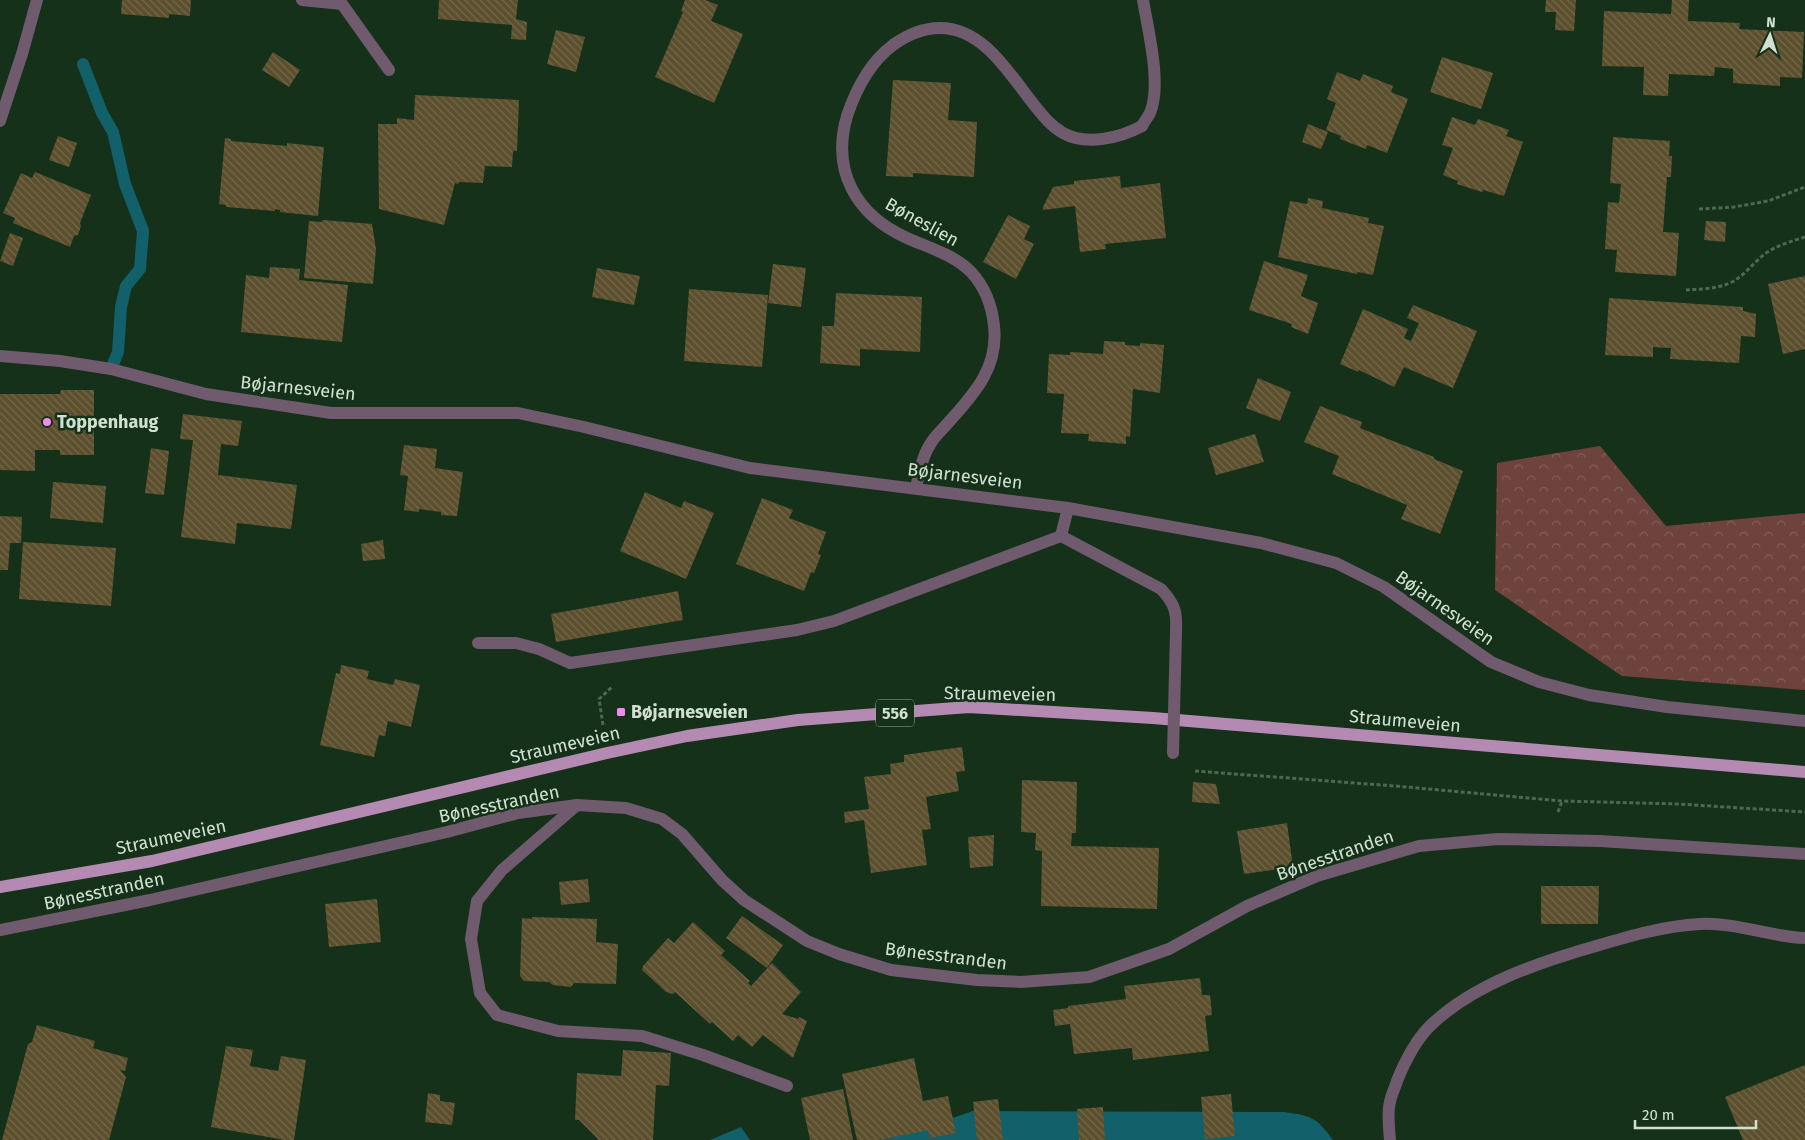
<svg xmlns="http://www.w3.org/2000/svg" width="1805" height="1140" font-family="'Fira Sans',sans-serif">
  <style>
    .forest { fill: url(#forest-crowns) }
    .water { fill: #12606a }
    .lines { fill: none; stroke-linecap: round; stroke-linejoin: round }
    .stream { stroke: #12606a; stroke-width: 12 }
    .building { fill: url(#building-back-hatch) }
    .path { stroke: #4f6853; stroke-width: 3; stroke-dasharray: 4 2.5; stroke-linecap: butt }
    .service { stroke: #6f5a6e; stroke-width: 12 }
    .minor { stroke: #6f5a6e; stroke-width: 12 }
    .primary { stroke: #b48ab2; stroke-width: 12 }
    .service-bridge { stroke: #6f5a6e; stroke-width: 12 }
    .poi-dot { fill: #f489f0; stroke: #15311a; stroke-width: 2 }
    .labels { text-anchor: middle; stroke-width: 5; stroke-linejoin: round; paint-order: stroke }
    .shield { fill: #15311a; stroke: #98ac9b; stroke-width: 1 }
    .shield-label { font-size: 16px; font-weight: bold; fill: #d0e1d2 }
    .street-label { font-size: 18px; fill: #d0e1d2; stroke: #15311a }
    .poi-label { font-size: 18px; font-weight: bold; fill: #d0e1d2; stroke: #15311a; text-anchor: start }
  </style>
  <defs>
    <pattern id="forest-crowns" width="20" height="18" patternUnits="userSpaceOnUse" patternTransform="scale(1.25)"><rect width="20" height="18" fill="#6f433d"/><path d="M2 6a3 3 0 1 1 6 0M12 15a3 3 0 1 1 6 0" fill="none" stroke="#825e58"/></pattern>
    <pattern id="building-back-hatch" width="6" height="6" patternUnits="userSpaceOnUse" patternTransform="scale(1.25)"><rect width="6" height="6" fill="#5c4f2d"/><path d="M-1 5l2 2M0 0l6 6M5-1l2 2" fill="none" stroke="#72684b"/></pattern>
  </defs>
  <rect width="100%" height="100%" fill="#15311a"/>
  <path class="forest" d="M 1600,446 L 1666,526 L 1805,513 L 1805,690 L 1622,676 L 1495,590 L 1497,463 Z"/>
  <path class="water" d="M 973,1111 L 1284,1112 C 1312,1116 1316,1117 1333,1140 L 880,1140 L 905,1134 Z
    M 741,1127 L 750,1140 L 710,1140 Z"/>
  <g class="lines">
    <path class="stream" d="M 83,64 L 102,113 L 113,132 L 125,184 L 143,231 L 140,269 L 126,286 L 121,307 L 118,352 L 111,369"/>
  </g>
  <path class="building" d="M 122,0 L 191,0 L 190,16 L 169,14 L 169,18 L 121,14 Z
    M 439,0 L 518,0 L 516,19 L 527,22 L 526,40 L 511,39 L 512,25 L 438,19 Z
    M 685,0 L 705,0 L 718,5 L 711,21 L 743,34 L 714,103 L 655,77 L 683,12 L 681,11 Z
    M 1546,0 L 1576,0 L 1574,31 L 1555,30 L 1556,12 L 1545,12 Z
    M 1672,0 L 1689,0 L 1688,21 L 1740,23 L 1739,29 L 1804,32 L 1802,78 L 1780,77 L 1780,86 L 1733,83 L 1733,69 L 1715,67 L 1714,76 L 1669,74 L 1668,96 L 1643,95 L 1644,67 L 1602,66 L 1604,11 L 1671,14 Z
    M 556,30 L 585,37 L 576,72 L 547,64 Z
    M 273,52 L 300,70 L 289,87 L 262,70 Z
    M 1442,57 L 1493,73 L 1481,109 L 1430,92 Z
    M 1337,72 L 1360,81 L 1363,74 L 1393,86 L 1391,92 L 1408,99 L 1387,153 L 1367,145 L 1366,149 L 1340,139 L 1341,136 L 1326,130 L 1336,103 L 1327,99 Z
    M 893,80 L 951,83 L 948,120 L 977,122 L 974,177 L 913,173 L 913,177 L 886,176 Z
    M 415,95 L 519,100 L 517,151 L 513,151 L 512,167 L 485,166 L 483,183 L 459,182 L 458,184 L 455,183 L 444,225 L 379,209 L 378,124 L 397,124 L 397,118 L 414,120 Z
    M 1452,117 L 1475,125 L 1478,119 L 1509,130 L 1506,136 L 1523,142 L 1504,196 L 1483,190 L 1482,192 L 1457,184 L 1458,181 L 1443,175 L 1453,148 L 1442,145 Z
    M 1308,124 L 1328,132 L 1321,149 L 1302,142 Z
    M 58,136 L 77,143 L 69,167 L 49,160 Z
    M 1613,137 L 1670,141 L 1669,156 L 1672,156 L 1671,177 L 1667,177 L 1663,232 L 1679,233 L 1676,276 L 1615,272 L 1617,250 L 1605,249 L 1608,202 L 1619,203 L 1621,184 L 1610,183 Z
    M 225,138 L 231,139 L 231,141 L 287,146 L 287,143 L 324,147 L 318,216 L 280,212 L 280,210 L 275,209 L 275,211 L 226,207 L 226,205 L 219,204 Z
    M 35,172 L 91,195 L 80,223 L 81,226 L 78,235 L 74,236 L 70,247 L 13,223 L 15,218 L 3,213 L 21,173 L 32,178 Z
    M 1120,176 L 1121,188 L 1160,183 L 1166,238 L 1105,244 L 1106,249 L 1080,252 L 1075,206 L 1043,210 L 1043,207 L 1053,187 L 1074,184 L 1074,181 Z
    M 1308,198 L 1323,201 L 1322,208 L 1369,218 L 1368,223 L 1384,226 L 1373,275 L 1358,272 L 1357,274 L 1278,257 L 1290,201 L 1307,204 Z
    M 1008,215 L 1030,226 L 1024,239 L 1034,244 L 1016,279 L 983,262 Z
    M 323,220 L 372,224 L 376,249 L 373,284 L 304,278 L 309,221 L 322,222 Z
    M 1706,221 L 1726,222 L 1725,242 L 1704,240 Z
    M 10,233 L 23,238 L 13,266 L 0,261 Z
    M 1264,261 L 1308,275 L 1301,296 L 1318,303 L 1308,334 L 1291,327 L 1292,324 L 1249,310 Z
    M 773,264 L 806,268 L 801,307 L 768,303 Z
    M 270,267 L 300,269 L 299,280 L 348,285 L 342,342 L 241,332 L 246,275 L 269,278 Z
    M 597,268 L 640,276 L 634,305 L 592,297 Z
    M 1805,276 L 1805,349 L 1783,354 L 1768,284 Z
    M 689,289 L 768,295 L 762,367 L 684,361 Z
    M 836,293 L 922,297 L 920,352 L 860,349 L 860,366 L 820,363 L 822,326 L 834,326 Z
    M 1609,298 L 1743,307 L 1743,311 L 1756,314 L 1755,337 L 1741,336 L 1739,363 L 1670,359 L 1671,348 L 1653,347 L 1653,357 L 1605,355 Z
    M 1413,305 L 1477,331 L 1453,388 L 1404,367 L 1394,387 L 1359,370 L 1358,372 L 1340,364 L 1363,309 L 1408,329 L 1404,338 L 1411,341 L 1419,323 L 1407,318 Z
    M 1104,341 L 1125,342 L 1125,345 L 1140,346 L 1140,343 L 1164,345 L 1160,393 L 1133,389 L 1130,437 L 1126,436 L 1126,444 L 1088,441 L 1089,434 L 1061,433 L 1064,394 L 1047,393 L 1049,354 L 1070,355 L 1070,352 L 1103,354 Z
    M 1258,378 L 1291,392 L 1280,421 L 1246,408 Z
    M 61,390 L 94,390 L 94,455 L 60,455 L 60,450 L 35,450 L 35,471 L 0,470 L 0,394 L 60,394 Z
    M 1320,406 L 1362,422 L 1360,428 L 1434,457 L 1434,459 L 1463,471 L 1440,534 L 1401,519 L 1407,505 L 1332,474 L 1339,456 L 1304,442 Z
    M 183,414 L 242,421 L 238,446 L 221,444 L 218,475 L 297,485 L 291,529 L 237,523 L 235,544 L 181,537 L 193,440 L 180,439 Z
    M 1255,434 L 1264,462 L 1216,475 L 1208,448 Z
    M 404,445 L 437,449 L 435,468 L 463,472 L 457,516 L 441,515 L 441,512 L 419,509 L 419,512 L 404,510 L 408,476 L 400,475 Z
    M 151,448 L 169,451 L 164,495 L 145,493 Z
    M 53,482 L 106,486 L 103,523 L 50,518 Z
    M 645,492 L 681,508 L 684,501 L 714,513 L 686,579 L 620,551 Z
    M 762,498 L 793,510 L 789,518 L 826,532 L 818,554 L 821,555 L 814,573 L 811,572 L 804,591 L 736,564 Z
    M 0,516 L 22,517 L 21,543 L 10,543 L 8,570 L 0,570 Z
    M 383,540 L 385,559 L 363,561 L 361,544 Z
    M 23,542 L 116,548 L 111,606 L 19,599 Z
    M 678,591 L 683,620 L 556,642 L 551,614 Z
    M 341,665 L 369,671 L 367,679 L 393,685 L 395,679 L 420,685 L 411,727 L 388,721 L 385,736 L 379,735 L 374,757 L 320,745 L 336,673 L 340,674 Z
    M 962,747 L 965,771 L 956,772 L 959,791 L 926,797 L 931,829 L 922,830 L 927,865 L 871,873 L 864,820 L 845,823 L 844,812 L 869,809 L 864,777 L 891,774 L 890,764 L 904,762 L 904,755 Z
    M 1022,780 L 1077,782 L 1076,833 L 1072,833 L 1071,846 L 1159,848 L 1157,909 L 1041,906 L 1042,851 L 1035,850 L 1036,833 L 1021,832 Z
    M 1193,782 L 1216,784 L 1220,804 L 1192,802 Z
    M 1287,823 L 1293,867 L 1244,874 L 1237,831 Z
    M 994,835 L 993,866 L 970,868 L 968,837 Z
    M 588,879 L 590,902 L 561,905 L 559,882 Z
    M 1541,886 L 1599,886 L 1598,924 L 1541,924 Z
    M 377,899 L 381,942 L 329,947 L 325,904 Z
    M 742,916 L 783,945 L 767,968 L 726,938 Z
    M 532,917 L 597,919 L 596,942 L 618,944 L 616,984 L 574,983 L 571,987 L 553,985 L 549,982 L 524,981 L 520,976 L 522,918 L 532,919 Z
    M 693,922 L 725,951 L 721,955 L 750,981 L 748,983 L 751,986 L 772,963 L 801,992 L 782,1014 L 798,1019 L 799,1017 L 807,1021 L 793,1058 L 763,1035 L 752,1047 L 738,1035 L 733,1041 L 712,1022 L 710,1024 L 675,992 L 673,994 L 666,992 L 642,970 L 643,966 L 668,938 L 674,943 Z
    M 1200,978 L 1202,995 L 1210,995 L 1212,1015 L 1205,1016 L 1209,1051 L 1133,1060 L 1132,1048 L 1074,1054 L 1070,1024 L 1055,1026 L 1053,1010 L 1068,1008 L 1068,1006 L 1126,999 L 1124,986 Z
    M 37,1025 L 95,1041 L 93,1048 L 128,1058 L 125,1071 L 120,1070 L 126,1077 L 109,1140 L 2,1140 L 28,1044 L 32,1042 Z
    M 226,1046 L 253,1050 L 250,1066 L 278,1071 L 281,1056 L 306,1060 L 294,1140 L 285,1140 L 211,1127 Z
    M 623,1050 L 671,1053 L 669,1086 L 656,1085 L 653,1140 L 599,1140 L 579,1120 L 575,1120 L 577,1073 L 621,1076 Z
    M 914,1058 L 923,1101 L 948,1096 L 956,1133 L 930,1138 L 928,1130 L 880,1140 L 857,1140 L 842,1074 Z
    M 1805,1065 L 1805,1140 L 1743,1140 L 1725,1097 Z
    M 843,1089 L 853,1140 L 810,1140 L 801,1098 Z
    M 428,1093 L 440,1095 L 440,1101 L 455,1103 L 452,1125 L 425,1122 Z
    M 1231,1094 L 1235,1136 L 1205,1139 L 1201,1097 Z
    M 998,1099 L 1003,1140 L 977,1140 L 973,1102 Z
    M 1103,1107 L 1105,1140 L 1079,1140 L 1077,1109 Z"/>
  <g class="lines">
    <path class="path" d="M 1699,209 L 1734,207 L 1768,201 L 1805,187
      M 1686,290 C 1701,289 1718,289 1732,282 C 1743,276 1750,267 1759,259 C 1771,247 1789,242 1805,237
      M 603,725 L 599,699 L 613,686
      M 1195,771 L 1395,786 L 1562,801 L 1678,804 L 1805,812
      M 1558,812 L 1562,801"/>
    <path class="service" d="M 1142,126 C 1144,122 1148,117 1150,113 C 1162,85 1148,30 1143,0
      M 1061,536 L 1161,589 C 1175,604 1177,612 1176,632
      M 577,805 L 502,870 L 477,901 L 471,939 L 480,993 L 497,1015 L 558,1031 L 642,1036 L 703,1055 L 787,1086"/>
    <path class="minor" d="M 302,0 L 342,4 L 389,70
      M 0,121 L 22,54 L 37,0
      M 0,356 L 60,361 L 111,369 L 206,394 L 331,413 L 518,413 L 584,427 L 750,468 L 1068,508 L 1261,543 L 1336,563 L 1384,587 L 1491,662 L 1539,682 L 1589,695 L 1667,707 L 1805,721
      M 916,487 C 920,472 922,456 931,443 C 935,436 942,430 948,423 C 973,395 999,368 994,326 C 992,306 985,287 971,272 C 955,255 927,247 907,238 C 856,215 831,171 847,116 C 856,89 869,63 893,45 C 907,35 922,28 940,28 C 984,28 1010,75 1035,106 C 1044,117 1051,126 1063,133 C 1086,146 1120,138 1142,126
      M 478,643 L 516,643 L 539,649 L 570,663 L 797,630 L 834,621 L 1061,536 L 1068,508
      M 0,930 L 150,900 L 447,832 L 518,813 L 577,805 L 626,808 L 662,819 L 682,834 L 722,880 L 744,900 L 807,941 L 839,954 L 891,970 L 977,980 L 1021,982 L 1089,977 L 1169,949 L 1247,906 L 1317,876 L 1419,846 L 1498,839 L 1600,841 L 1805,854
      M 1390,1140 C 1389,1128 1387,1114 1390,1102 C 1391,1095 1395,1088 1397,1081 C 1405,1061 1415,1041 1430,1026 C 1473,984 1540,962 1596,946 C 1630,936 1664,926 1700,924 C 1736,922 1770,937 1805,938"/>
    <path class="primary" d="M 0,887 L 152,861 L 607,753 L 687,736 L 798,720 L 969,707 L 1153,718 L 1805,772"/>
    <path class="service-bridge" d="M 1173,753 L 1176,632"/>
  </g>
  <g class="poi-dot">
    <circle cx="47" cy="422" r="5"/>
    <rect x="616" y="707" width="10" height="10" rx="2.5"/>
  </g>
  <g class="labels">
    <rect class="shield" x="876" y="699.5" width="38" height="27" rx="4"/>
    <g class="shield-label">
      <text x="895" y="719">556</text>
    </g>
    <g class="street-label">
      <text transform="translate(922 222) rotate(29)" y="6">Bøneslien</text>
      <text transform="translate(298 388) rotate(6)" y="6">Bøjarnesveien</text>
      <text transform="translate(965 476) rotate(7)" y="6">Bøjarnesveien</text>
      <text transform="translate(1445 608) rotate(35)" y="6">Bøjarnesveien</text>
      <text transform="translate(1000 694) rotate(1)" y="6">Straumeveien</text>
      <text transform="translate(1405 721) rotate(5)" y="6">Straumeveien</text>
      <text transform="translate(565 745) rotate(-13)" y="6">Straumeveien</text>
      <text transform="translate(499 804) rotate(-12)" y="6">Bønesstranden</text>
      <text transform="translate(171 837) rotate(-12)" y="6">Straumeveien</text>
      <text transform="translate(1335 855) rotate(-19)" y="6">Bønesstranden</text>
      <text transform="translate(104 891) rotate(-12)" y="6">Bønesstranden</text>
      <text transform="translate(946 956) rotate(7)" y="6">Bønesstranden</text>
    </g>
    <g class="poi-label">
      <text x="57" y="428">Toppenhaug</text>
      <text x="631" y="718">Bøjarnesveien</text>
    </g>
  </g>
  <g transform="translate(1770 35) rotate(4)" stroke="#15311a" stroke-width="4" paint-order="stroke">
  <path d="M0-4L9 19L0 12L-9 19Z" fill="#d0e1d2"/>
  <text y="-8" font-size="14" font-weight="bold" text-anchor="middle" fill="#d0e1d2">N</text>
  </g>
  <path d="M1635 1120v8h121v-8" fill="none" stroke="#d0e1d2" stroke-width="2.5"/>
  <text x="1642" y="1120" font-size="15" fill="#d0e1d2" stroke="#15311a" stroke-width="4" paint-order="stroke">20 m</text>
</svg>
